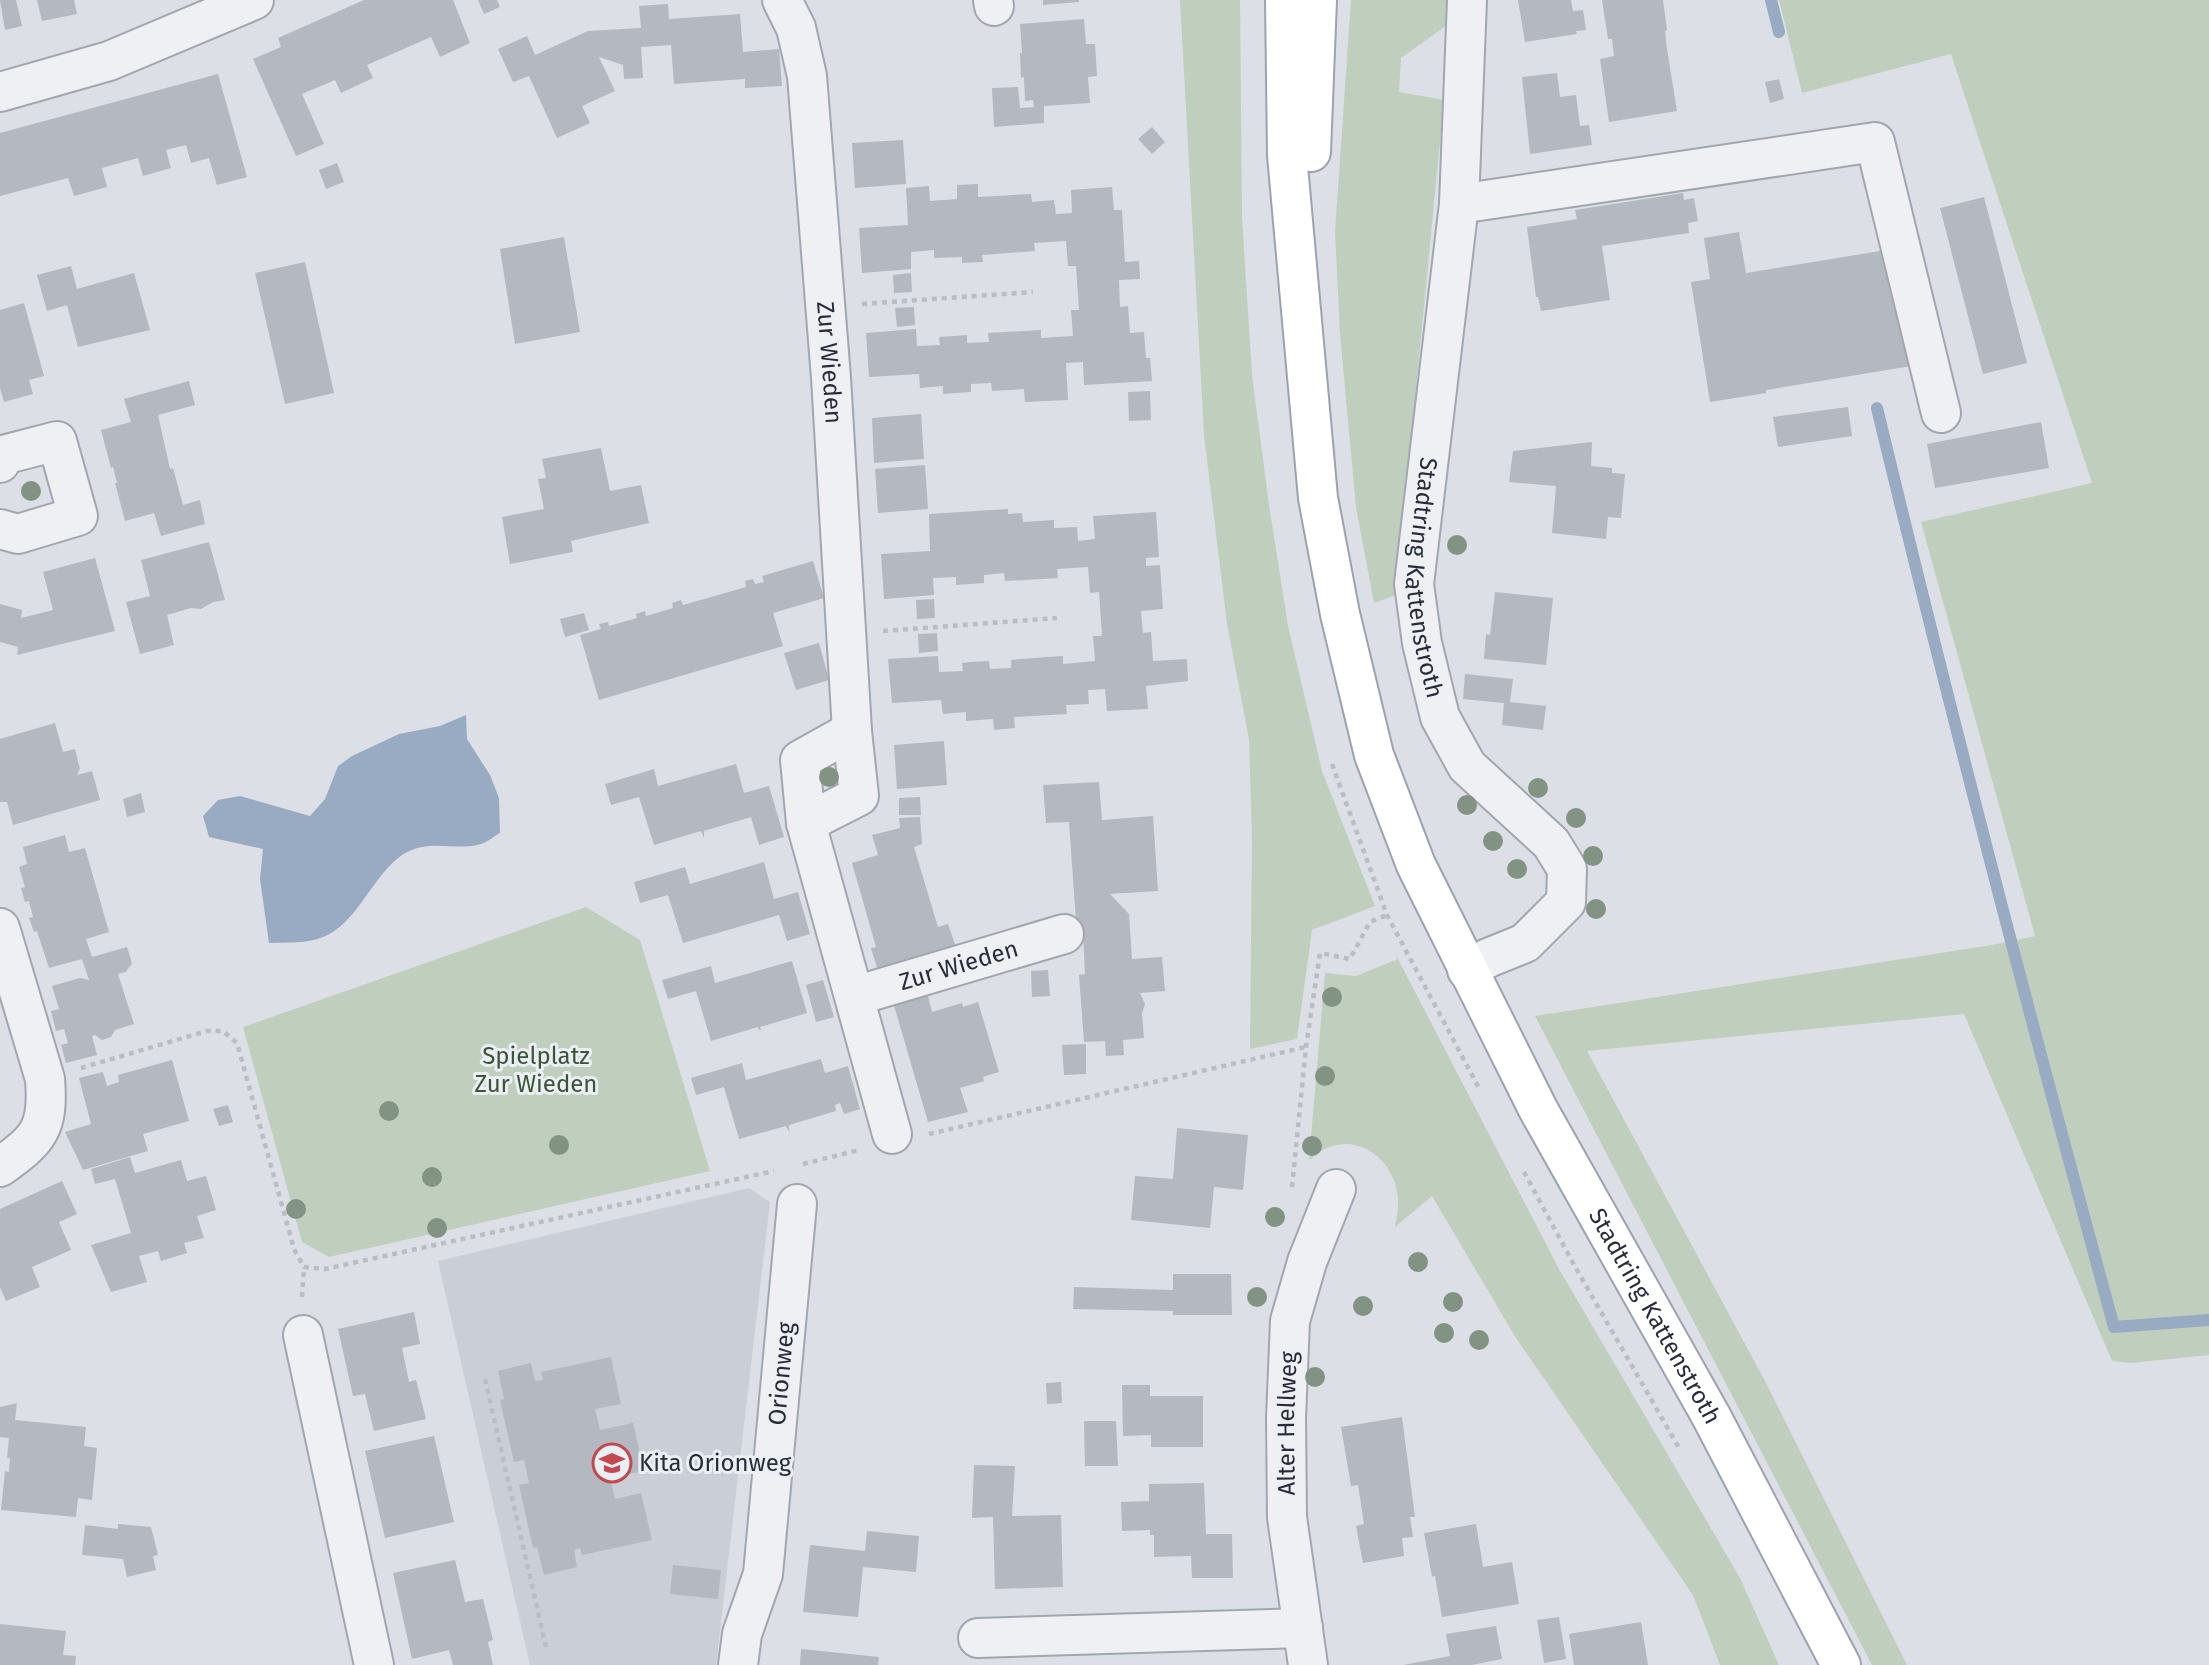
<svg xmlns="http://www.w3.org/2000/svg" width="2209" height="1665" font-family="'Fira Sans',sans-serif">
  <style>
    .built { fill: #caced6 }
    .green { fill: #c0cebe }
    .water { fill: #99aac3 }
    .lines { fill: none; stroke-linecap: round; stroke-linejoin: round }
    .stream { stroke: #99aac3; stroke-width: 12 }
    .building { fill: #b4b8c1 }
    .minor-casing { stroke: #a2a6ae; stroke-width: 42 }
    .major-casing { stroke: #9ca2b0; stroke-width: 42 }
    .path { stroke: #babdc4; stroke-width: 4.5; stroke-dasharray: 5 5; stroke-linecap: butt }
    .minor { stroke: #eef0f4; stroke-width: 38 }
    .major { stroke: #fff; stroke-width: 38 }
    .tree { fill: #829384 }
    .labels { text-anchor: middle; stroke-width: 6; stroke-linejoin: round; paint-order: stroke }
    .street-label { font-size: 24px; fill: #272c3a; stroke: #ebeef3 }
    .park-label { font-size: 24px; fill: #385535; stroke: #ebeef3 }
    .poi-label { font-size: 24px; fill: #272c3a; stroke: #ebeef3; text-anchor: start }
  </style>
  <rect width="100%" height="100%" fill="#dcdfe5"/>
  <path class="built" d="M 749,1188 L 770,1202 L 716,1665 L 530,1665 L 438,1261 Z"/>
  <path class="green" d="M 1180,0 L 1240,0 L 1242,217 L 1252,375 L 1269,505 L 1288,626 L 1322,771 L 1375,906 L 1312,930 L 1297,1039 L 1250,1049 L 1252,838 L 1249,739 L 1227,624 L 1204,435 Z
    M 1351,0 L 1447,0 L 1447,25 L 1401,58 L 1399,92 L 1444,100 L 1396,595 L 1374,603 L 1356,507 L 1340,334 L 1335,232 Z
    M 1779,0 L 2209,0 L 2209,1355 L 2131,1363 L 2112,1361 L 1964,1014 L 1587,1051 L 1765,1381 L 1907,1665 L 1872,1665 L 1535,1016 L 1992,945 L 2035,936 L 1921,522 L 2092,483 L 1951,54 L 1802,93 Z
    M 586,907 L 640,940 L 710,1171 L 329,1257 L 302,1242 L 243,1027 Z
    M 1398,959 L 1559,1269 L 1740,1578 L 1779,1665 L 1720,1665 L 1693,1595 L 1516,1338 L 1432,1196 L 1395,1227 C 1396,1220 1398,1212 1398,1205 C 1400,1168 1365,1132 1327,1148 C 1321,1150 1315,1156 1309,1160 L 1325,973 L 1356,976 Z"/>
  <path class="water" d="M 466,715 L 467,739 L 490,775 L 499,798 L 500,833 C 494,836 488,842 481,844 C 455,852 429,837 402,855 C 372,876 357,924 323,937 C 306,944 288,942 269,943 L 260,879 L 263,849 L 209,837 L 203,816 L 218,800 L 240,796 L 310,816 L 325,799 L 338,766 L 352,756 L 399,734 L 440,726 Z"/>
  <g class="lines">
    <path class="stream" d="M 1771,0 L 1779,32
      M 1877,408 C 1951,716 2031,1022 2114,1327 L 2209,1320"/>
  </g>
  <path class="building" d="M 0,0 L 16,0 L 22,26 L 5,30 Z
    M 37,0 L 74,0 L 77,14 L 42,21 Z
    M 364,0 L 453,0 L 470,43 L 440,57 L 431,37 L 367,65 L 373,78 L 341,93 L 335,80 L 302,94 L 324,144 L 296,156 L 253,59 L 281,47 L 278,38 Z
    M 478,0 L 497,0 L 500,7 L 484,14 Z
    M 1043,0 L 1079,0 L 1079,2 L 1043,5 Z
    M 1518,0 L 1571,0 L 1573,11 L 1583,10 L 1586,30 L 1576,31 L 1577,34 L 1525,42 Z
    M 1602,0 L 1663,0 L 1667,30 L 1665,31 L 1667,49 L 1677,111 L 1609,122 L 1600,59 L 1614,56 L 1612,39 L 1608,39 Z
    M 668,4 L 669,19 L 740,14 L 743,52 L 779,49 L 782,86 L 745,88 L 745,79 L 674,84 L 671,45 L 641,47 L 643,78 L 624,79 L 623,65 L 599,57 L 615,91 L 582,106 L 590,123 L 557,138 L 529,76 L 513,82 L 498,49 L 527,36 L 535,55 L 588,31 L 641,28 L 639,6 Z
    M 1084,19 L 1086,44 L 1095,44 L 1097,76 L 1088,77 L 1090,103 L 1044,106 L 1044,123 L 994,127 L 992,88 L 1018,87 L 1020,108 L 1034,107 L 1033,100 L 1025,101 L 1024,77 L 1021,78 L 1020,53 L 1022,53 L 1020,24 Z
    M 1557,73 L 1560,97 L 1576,95 L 1580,126 L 1589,125 L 1592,145 L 1530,154 L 1522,77 Z
    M 218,74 L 247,177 L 217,185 L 209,158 L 191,163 L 186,145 L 166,150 L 171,168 L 143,176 L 138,158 L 102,168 L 107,187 L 74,196 L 68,178 L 0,196 L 0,133 Z
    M 1779,79 L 1784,99 L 1770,103 L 1765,82 Z
    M 1152,127 L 1165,142 L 1152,154 L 1138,139 Z
    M 903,140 L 906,184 L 855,188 L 852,143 Z
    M 337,163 L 344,182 L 326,189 L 319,170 Z
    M 978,184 L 978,197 L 1031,194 L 1032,202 L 1054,200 L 1056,214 L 1072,213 L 1071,190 L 1112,187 L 1114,210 L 1122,210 L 1125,262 L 1139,261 L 1140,279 L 1119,280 L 1120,307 L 1128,306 L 1130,333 L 1144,332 L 1146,358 L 1150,358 L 1152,381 L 1084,385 L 1083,362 L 1066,363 L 1068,400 L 1025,402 L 1024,389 L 992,391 L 991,383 L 971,384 L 971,392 L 943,394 L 943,386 L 920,388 L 919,374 L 869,377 L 866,333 L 916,329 L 917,346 L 940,345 L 939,337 L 967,335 L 967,343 L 989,342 L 988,333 L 1041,330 L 1041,338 L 1073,336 L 1071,310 L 1079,310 L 1076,266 L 1068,266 L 1066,241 L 1034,243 L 1035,251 L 982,255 L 983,262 L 962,263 L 962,257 L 934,258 L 934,250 L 911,252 L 911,269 L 862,273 L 859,228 L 908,225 L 906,188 L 929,186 L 930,201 L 957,199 L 957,185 Z
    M 1683,193 L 1684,200 L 1694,198 L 1698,221 L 1688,223 L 1689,233 L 1602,246 L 1610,300 L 1541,311 L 1538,297 L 1536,297 L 1527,227 L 1577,219 L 1575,210 Z
    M 1984,197 L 2027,363 L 1983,374 L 1940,208 Z
    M 1739,232 L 1746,273 L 1880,251 L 1911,366 L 1766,390 L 1766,393 L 1710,402 L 1691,282 L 1710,279 L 1704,238 Z
    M 564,237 L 580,332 L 515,344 L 500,249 Z
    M 305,262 L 334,393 L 285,404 L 255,273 Z
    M 71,266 L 77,289 L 134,273 L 150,330 L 78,347 L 67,305 L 47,311 L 37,275 Z
    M 911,273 L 912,292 L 894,293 L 893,275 Z
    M 24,303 L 44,376 L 29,380 L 33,394 L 4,402 L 0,388 L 0,310 Z
    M 914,307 L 915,325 L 897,327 L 895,308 Z
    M 189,381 L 195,405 L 158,415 L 170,469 L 173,468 L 183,505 L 200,500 L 205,524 L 161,536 L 154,513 L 125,521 L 115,483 L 117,483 L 113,467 L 111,468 L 101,430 L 131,422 L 124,399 Z
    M 1150,391 L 1151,420 L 1129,421 L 1128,392 Z
    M 1848,407 L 1852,436 L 1778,447 L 1773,417 Z
    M 921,414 L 924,459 L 874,463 L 872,418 Z
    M 2041,422 L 2049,468 L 1935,488 L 1927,444 Z
    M 1592,442 L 1591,466 L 1612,468 L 1612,473 L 1625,474 L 1621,518 L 1608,517 L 1606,539 L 1552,533 L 1556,486 L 1509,482 L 1513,451 Z
    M 601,448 L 610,491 L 641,485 L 649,523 L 571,541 L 573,552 L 510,564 L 502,517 L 544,509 L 538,479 L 546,478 L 542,459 Z
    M 925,465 L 928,509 L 878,513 L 875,469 Z
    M 1008,509 L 1008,514 L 1022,513 L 1023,522 L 1054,520 L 1054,528 L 1077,527 L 1078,541 L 1095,539 L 1093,516 L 1156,512 L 1159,557 L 1146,558 L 1146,566 L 1160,565 L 1163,609 L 1141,611 L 1143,633 L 1151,632 L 1153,661 L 1187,659 L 1188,681 L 1146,686 L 1148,709 L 1107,711 L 1105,689 L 1088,690 L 1089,704 L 1066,705 L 1067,714 L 1014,717 L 1015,728 L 994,730 L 993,719 L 966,721 L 966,712 L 943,714 L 941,700 L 892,703 L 888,659 L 938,656 L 939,672 L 963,671 L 962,663 L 971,662 L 989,661 L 990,669 L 1011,668 L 1011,660 L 1019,659 L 1063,656 L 1063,664 L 1095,661 L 1093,636 L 1102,636 L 1099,592 L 1090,593 L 1088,567 L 1057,569 L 1058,578 L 1005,581 L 1004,573 L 984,575 L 984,583 L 956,585 L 956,577 L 933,578 L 934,595 L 884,599 L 881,554 L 930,551 L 929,514 Z
    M 209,542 L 225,600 L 213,602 L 201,609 L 191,608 L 167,615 L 174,645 L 140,654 L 126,602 L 150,596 L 141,560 Z
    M 95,558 L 115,631 L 17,655 L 18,647 L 0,642 L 0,604 L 22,610 L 21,618 L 53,610 L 43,572 Z
    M 813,561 L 824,598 L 773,613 L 783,646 L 599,700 L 580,635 L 601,629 L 599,624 L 608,622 L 609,626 L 637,618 L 636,614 L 645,611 L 646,616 L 673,608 L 672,603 L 681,600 L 683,605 L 746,587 L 745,581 L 753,579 L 755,584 L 764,582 L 762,576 Z
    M 1495,592 L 1553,598 L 1546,665 L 1484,659 L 1486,634 L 1490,635 Z
    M 934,599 L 935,618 L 917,619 L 916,600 Z
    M 584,613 L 589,630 L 565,637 L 560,619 Z
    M 937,633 L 938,651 L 919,653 L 918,634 Z
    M 819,643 L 829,680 L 796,690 L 784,653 Z
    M 1465,674 L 1513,679 L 1510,702 L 1546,706 L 1543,730 L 1502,725 L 1504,703 L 1463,699 Z
    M 55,723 L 63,752 L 75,749 L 80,769 L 77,775 L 92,771 L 100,800 L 13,825 L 7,802 L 0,802 L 0,739 Z
    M 944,741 L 947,785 L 897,789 L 894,745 Z
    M 736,764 L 744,793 L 769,786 L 784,837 L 759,845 L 751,817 L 704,831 L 704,838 L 701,831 L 654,845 L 639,797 L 611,805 L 605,784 L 654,769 L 658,786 Z
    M 1099,782 L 1102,820 L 1153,816 L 1158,891 L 1110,894 L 1129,914 L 1132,959 L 1162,957 L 1165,991 L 1140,993 L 1145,1004 L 1142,1014 L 1144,1038 L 1123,1040 L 1124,1055 L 1106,1056 L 1105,1041 L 1084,1042 L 1079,975 L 1085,974 L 1083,935 L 1077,935 L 1069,822 L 1046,823 L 1043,785 Z
    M 141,793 L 145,812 L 127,817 L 123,799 Z
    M 920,797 L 921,815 L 899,815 L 899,798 Z
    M 920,817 L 922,844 L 914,847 L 938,927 L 948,924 L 956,947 L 878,971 L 871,948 L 876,947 L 852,863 L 878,855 L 872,835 L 900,828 L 899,818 Z
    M 65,835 L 69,852 L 85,848 L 109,932 L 86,939 L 92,957 L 127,947 L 132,963 L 126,972 L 118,974 L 134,1024 L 115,1030 L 111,1037 L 102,1040 L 95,1035 L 92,1036 L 97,1055 L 66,1063 L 61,1045 L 68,1043 L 64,1029 L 56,1031 L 51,1011 L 59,1009 L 52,986 L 80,978 L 89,980 L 82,959 L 49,968 L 37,931 L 34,932 L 29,918 L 33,917 L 29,901 L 25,902 L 21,888 L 25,887 L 19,867 L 27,864 L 23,847 Z
    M 764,862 L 774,899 L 798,892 L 810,934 L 787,941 L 779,915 L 683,943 L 668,895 L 640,903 L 634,882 L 685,867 L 690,884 Z
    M 792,961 L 807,1013 L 760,1027 L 761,1030 L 759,1030 L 758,1027 L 711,1041 L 696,991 L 668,999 L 662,980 L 711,966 L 715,983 Z
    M 1048,970 L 1050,996 L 1032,997 L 1031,971 Z
    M 823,980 L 834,1017 L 816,1022 L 806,985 Z
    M 927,992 L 932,1012 L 962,1003 L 963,1007 L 978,1002 L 999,1072 L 983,1077 L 984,1081 L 960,1088 L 968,1112 L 928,1122 L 893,1002 Z
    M 1086,1044 L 1086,1074 L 1064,1075 L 1062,1045 Z
    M 821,1059 L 825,1073 L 848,1066 L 860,1109 L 844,1114 L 840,1103 L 835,1105 L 836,1111 L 789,1125 L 789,1132 L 786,1126 L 739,1139 L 724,1087 L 696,1095 L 691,1078 L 742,1063 L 746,1080 Z
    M 172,1060 L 189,1121 L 143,1134 L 148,1151 L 83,1170 L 65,1132 L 91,1124 L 79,1078 L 103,1072 L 107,1086 L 119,1082 L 118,1075 Z
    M 228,1105 L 233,1122 L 219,1126 L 213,1109 Z
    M 1177,1128 L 1248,1135 L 1243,1190 L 1214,1187 L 1210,1228 L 1131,1220 L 1135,1176 L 1173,1179 Z
    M 130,1157 L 135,1173 L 181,1160 L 187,1181 L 206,1176 L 216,1210 L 197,1216 L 204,1238 L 184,1243 L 187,1253 L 161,1261 L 158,1251 L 139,1256 L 147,1282 L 111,1292 L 91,1245 L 131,1233 L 115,1179 L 95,1184 L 91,1169 Z
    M 62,1181 L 77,1214 L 59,1222 L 71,1250 L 32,1267 L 40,1287 L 6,1301 L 0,1287 L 0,1209 Z
    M 1173,1274 L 1231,1274 L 1232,1315 L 1173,1315 L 1173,1311 L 1073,1309 L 1074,1287 L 1173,1290 Z
    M 414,1312 L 420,1344 L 402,1348 L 409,1382 L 416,1380 L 426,1419 L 374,1431 L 365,1394 L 353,1396 L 338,1329 Z
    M 611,1357 L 621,1404 L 595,1409 L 600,1430 L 633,1423 L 644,1471 L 610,1478 L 615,1499 L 641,1493 L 652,1540 L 582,1555 L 580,1548 L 574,1550 L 577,1567 L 544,1575 L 537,1547 L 533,1548 L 519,1485 L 529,1483 L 524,1460 L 514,1462 L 500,1400 L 504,1399 L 498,1371 L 531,1363 L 535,1381 L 543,1380 L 541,1372 Z
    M 1061,1382 L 1062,1403 L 1047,1404 L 1046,1383 Z
    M 1122,1385 L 1150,1385 L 1150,1396 L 1203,1396 L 1203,1447 L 1151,1447 L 1151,1435 L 1123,1436 Z
    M 17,1403 L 15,1420 L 86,1427 L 84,1446 L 97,1448 L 92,1500 L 78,1498 L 76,1517 L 1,1510 L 5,1471 L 9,1472 L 10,1458 L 7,1458 L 9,1438 L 0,1437 L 0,1407 Z
    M 1402,1417 L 1415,1517 L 1410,1517 L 1413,1537 L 1402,1538 L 1404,1556 L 1363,1563 L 1356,1526 L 1364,1524 L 1358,1485 L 1351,1486 L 1341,1427 Z
    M 1084,1421 L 1116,1421 L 1118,1466 L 1085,1466 Z
    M 434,1436 L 454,1522 L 385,1538 L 365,1451 Z
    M 974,1465 L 1015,1466 L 1012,1516 L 1061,1515 L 1063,1587 L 995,1589 L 993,1517 L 972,1518 Z
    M 1204,1483 L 1206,1534 L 1232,1534 L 1233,1578 L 1192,1578 L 1191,1556 L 1154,1557 L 1154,1535 L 1150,1535 L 1150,1530 L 1122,1531 L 1121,1502 L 1149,1501 L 1149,1484 Z
    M 118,1524 L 151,1527 L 158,1555 L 153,1556 L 156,1570 L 127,1577 L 123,1559 L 82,1555 L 85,1525 L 118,1529 Z
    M 1476,1524 L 1483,1567 L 1512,1562 L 1519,1604 L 1442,1617 L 1435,1576 L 1432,1577 L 1424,1533 Z
    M 867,1531 L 919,1536 L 916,1572 L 863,1567 L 858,1617 L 803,1612 L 810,1545 L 865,1551 Z
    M 455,1560 L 465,1602 L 483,1599 L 493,1640 L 488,1642 L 493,1665 L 453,1665 L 449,1650 L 412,1659 L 393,1573 Z
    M 673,1565 L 721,1570 L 718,1599 L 670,1594 Z
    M 1559,1617 L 1566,1659 L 1544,1663 L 1537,1620 Z
    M 1641,1622 L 1648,1665 L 1574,1665 L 1569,1634 Z
    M 0,1624 L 66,1631 L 63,1655 L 76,1656 L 75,1665 L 0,1665 Z
    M 1496,1626 L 1502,1659 L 1472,1665 L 1403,1665 L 1450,1656 L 1446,1634 Z
    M 801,1649 L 879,1657 L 878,1665 L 800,1665 Z"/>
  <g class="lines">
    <defs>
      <g id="minor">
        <path id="s1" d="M 782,0 L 796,28 L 807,76 L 831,378 L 852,731 L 859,796 L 806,823"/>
        <path d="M 993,0 L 994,6"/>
        <path id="s2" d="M 1467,0 L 1459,204 L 1414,584 L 1422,643 L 1440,717 L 1467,766 L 1551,843 L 1567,869 L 1566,902 L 1525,943 L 1488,958 L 1467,970"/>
        <path d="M 0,92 L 109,61 L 254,0"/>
        <path d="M 1459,204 L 1875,142 L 1941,413"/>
        <path d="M 0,463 L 3,455 L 57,441 L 78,516 L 18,534 L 0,529"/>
        <path d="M 852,731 L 800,760 L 806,823 L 892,1134"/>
        <path d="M 0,928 L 45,1079 C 49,1129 39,1139 0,1167"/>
        <path id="s3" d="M 855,996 L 1064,934"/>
        <path d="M 303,1335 L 374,1665"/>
        <path d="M 978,1638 L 1303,1628"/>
        <path id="s4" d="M 738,1665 L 742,1634 L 763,1574 L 797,1204"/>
        <path id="s5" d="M 1308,1665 L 1287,1517 L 1286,1418 L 1290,1321 L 1307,1262 L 1336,1189"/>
      </g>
      <g id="major">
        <path id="s6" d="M 1285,0 L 1287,155 L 1318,498 L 1340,614 L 1374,755 L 1416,865 L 1538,1109 L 1711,1416 L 1841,1665"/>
        <path d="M 1311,152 L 1317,0"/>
      </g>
    </defs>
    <use href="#minor" class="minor-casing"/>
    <use href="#major" class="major-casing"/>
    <path class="path" d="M 862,304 L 1033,292
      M 883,631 L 1057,618
      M 1332,764 L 1387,915 L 1480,1090
      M 81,1068 L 207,1031 L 223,1031 L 237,1043 L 294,1249 L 304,1267 L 325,1269 L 774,1171
      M 929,1134 L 1306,1047
      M 803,1164 L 859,1150
      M 1524,1172 L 1573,1263 L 1679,1448
      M 1292,1187 L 1306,1047 L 1320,953 L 1350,959 L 1370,922 L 1387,915
      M 302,1297 L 304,1267
      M 485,1379 L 546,1647"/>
    <use href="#minor" class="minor"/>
    <use href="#major" class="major"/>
  </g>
  <g class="tree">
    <circle cx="31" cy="491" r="10"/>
    <circle cx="1457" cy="545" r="10"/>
    <circle cx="829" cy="777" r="10"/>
    <circle cx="1538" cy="788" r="10"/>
    <circle cx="1467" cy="805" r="10"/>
    <circle cx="1576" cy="818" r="10"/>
    <circle cx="1493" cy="841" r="10"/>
    <circle cx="1593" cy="856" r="10"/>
    <circle cx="1517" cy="869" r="10"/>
    <circle cx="1596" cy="909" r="10"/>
    <circle cx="1332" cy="997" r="10"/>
    <circle cx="1325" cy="1076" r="10"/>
    <circle cx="389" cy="1111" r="10"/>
    <circle cx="559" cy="1145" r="10"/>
    <circle cx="1312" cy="1146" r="10"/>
    <circle cx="432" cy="1177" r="10"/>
    <circle cx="296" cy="1209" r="10"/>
    <circle cx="1275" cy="1217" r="10"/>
    <circle cx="437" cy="1228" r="10"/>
    <circle cx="1418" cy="1262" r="10"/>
    <circle cx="1257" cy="1297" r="10"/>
    <circle cx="1453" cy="1302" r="10"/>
    <circle cx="1363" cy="1306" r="10"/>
    <circle cx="1444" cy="1333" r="10"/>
    <circle cx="1479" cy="1340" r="10"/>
    <circle cx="1315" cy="1377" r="10"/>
  </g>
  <defs>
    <symbol id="school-ring" viewBox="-11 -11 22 22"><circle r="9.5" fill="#ebeef3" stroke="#c3484f" stroke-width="1.5"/><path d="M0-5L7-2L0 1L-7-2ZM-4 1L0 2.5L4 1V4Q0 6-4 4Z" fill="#c3484f"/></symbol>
  </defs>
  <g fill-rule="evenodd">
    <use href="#school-ring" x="590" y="1441" width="44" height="44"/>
  </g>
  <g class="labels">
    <g class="street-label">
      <text dy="8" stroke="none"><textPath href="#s1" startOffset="368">Zur Wieden</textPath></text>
      <text dy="8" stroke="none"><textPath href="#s2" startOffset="581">Stadtring Kattenstroth</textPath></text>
      <text dy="8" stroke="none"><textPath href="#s3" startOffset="108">Zur Wieden</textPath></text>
      <text dy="8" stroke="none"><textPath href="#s6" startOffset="1391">Stadtring Kattenstroth</textPath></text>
      <text dy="8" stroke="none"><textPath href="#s4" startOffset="296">Orionweg</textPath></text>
      <text dy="8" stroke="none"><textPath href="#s5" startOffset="243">Alter Hellweg</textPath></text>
    </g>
    <g class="park-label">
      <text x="536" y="1064">Spielplatz<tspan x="536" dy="28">Zur Wieden</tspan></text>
    </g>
    <g class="poi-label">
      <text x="639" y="1471">Kita Orionweg</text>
    </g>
  </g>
</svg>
